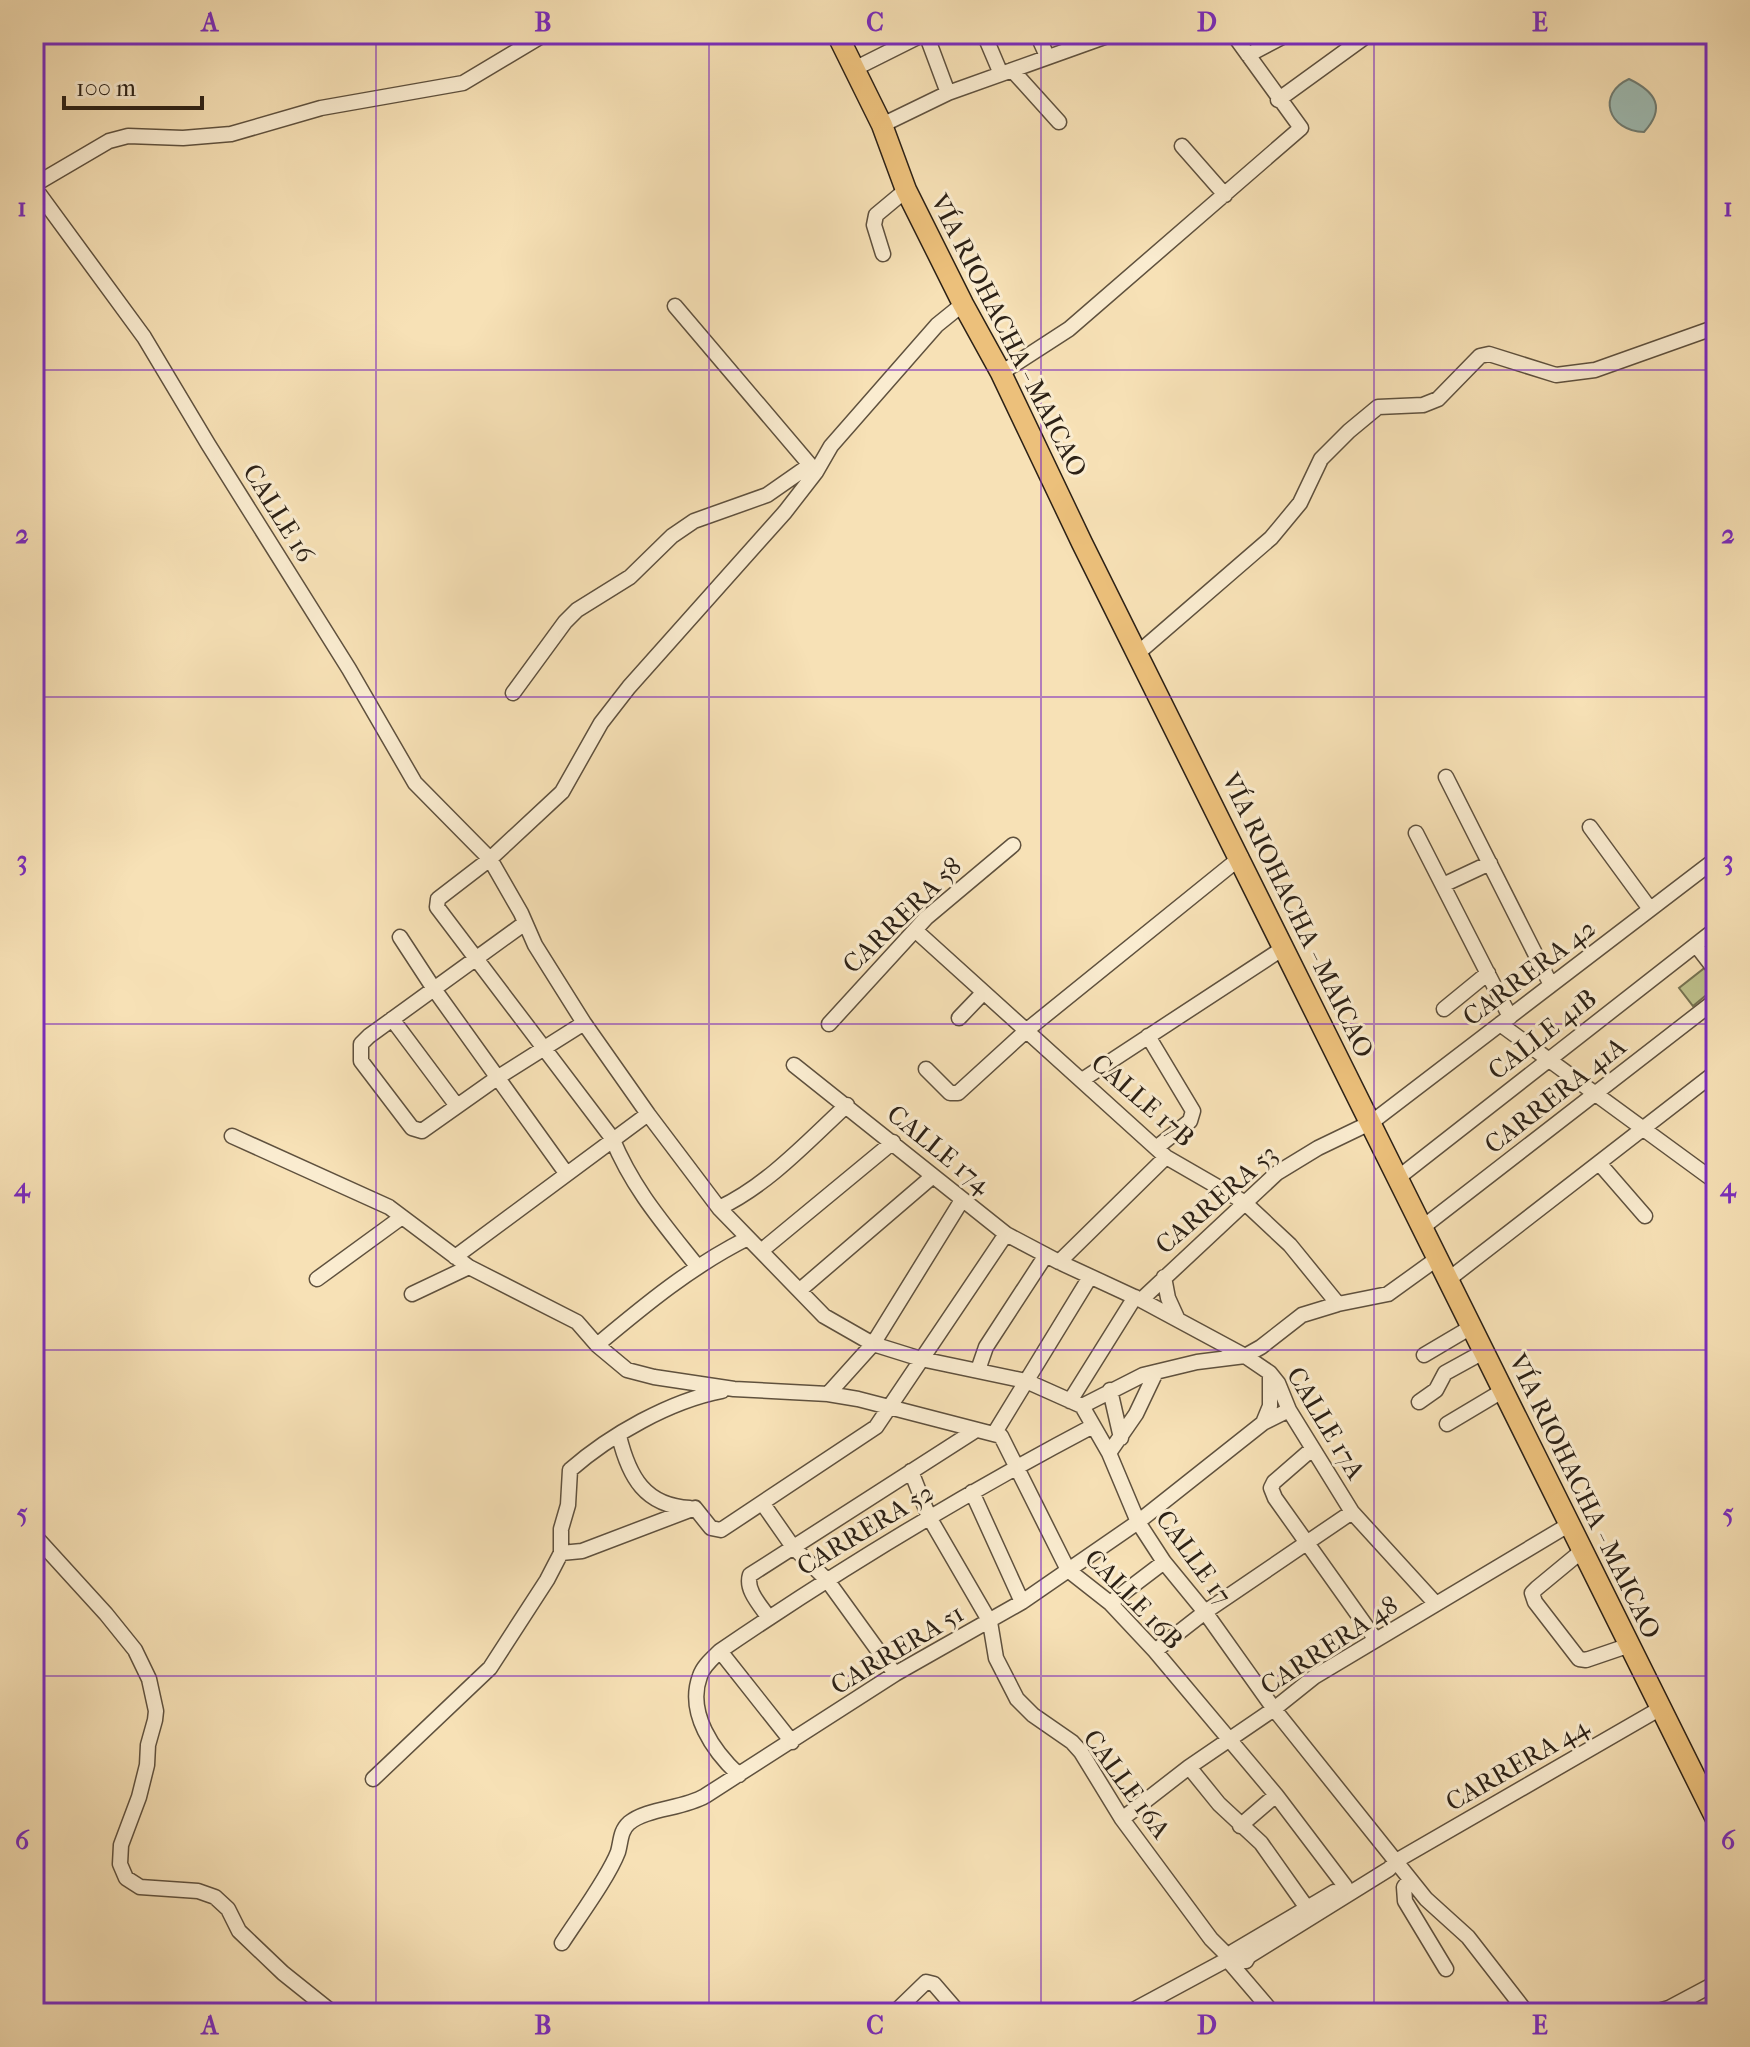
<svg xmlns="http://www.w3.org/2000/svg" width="1750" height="2047" font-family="'IM FELL French Canon',serif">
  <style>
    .green { fill: #bec28c; stroke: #757251; stroke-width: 2 }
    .water { fill: #9ebcb4; stroke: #707e75; stroke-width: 2 }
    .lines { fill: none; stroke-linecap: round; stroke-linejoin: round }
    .minor-casing { stroke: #5f513e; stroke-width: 17 }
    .highway-casing { stroke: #2c2116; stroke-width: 23 }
    .minor { stroke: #faecd0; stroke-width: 14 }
    .highway { stroke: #ecc07b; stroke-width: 20 }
    .grid { fill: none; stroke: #7b2cbf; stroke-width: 2; stroke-opacity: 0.55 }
    .labels { text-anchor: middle; stroke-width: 6; stroke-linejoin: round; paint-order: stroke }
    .street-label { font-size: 26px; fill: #2c2116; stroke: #faecd0 }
    .neatline { fill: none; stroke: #7b2cbf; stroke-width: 3 }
    .grid-label { font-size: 26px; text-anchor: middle; font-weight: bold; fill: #7b2cbf }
  </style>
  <rect width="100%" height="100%" fill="#f7e1b6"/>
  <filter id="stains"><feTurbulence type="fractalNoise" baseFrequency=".0025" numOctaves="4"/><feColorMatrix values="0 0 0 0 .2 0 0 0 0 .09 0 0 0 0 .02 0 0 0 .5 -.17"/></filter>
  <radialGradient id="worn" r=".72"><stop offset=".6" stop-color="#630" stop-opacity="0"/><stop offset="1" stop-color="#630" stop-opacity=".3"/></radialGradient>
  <path class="green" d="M 1707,966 L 1716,977 L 1716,987 L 1693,1006 L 1679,988 Z"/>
  <path class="water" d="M 1629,79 C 1656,92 1666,108 1644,132 C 1608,131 1596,94 1629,79 Z"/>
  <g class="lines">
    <defs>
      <path id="minor" d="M 926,34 L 948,93
        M 984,34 L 1001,74
        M 1037,34 L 1047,56
        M 1248,55 L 1288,34
        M 854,69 L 924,34
        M 1012,70 L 1059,122
        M 1278,100 L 1369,34
        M 882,125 L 948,93 L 1113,34
        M 1182,146 L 1225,195
        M 34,185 L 109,141 L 128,136 L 183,138 L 231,134 L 321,108 L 463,83 L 545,34
        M 34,187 L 144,337 L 208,444 L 349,669 L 415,783 L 490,859 L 521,913 L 535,945 L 584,1023 L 648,1114 L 719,1208 L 824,1316 L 873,1344 L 921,1359 L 1026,1381 L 1082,1406 L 1109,1453 L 1138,1522 L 1164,1562 L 1205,1612 L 1274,1709 L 1426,1899 L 1468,1937 L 1527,2013
        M 883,254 L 874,225 L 876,215 L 906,190
        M 675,306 L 816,472
        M 1001,373 L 1069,329 L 1301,128 L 1233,34
        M 1138,653 L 1271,538 L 1300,503 L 1321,459 L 1349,431 L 1378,407 L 1423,405 L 1438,399 L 1480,356 L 1489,354 L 1556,375 L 1595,370 L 1716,327
        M 513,693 L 565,622 L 577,610 L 630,577 L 672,536 L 694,521 L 767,495 L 810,465
        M 1446,777 L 1551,985
        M 1590,827 L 1650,909
        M 1416,833 L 1510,1017
        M 1443,885 L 1490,863
        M 525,923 L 369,1036 L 361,1044 L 361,1061 L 412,1128 L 422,1131 L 497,1078 L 584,1023
        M 915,930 L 1166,1157 L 1244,1202 L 1290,1245 L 1338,1304
        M 400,937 L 434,989 L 566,1173
        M 1696,945 L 1716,971
        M 1444,1009 L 1488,973
        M 959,1018 L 983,993
        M 392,1019 L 457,1106
        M 829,1024 L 926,918 L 1013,845
        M 1500,1024 L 1716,1182
        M 1148,1036 L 1193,1111 L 1190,1121 L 1156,1148
        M 794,1065 L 1006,1234 L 1059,1262 L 1141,1300 L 1245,1356 L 1270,1373 L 1278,1383 L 1289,1410 L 1352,1512 L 1436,1604
        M 926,1069 L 950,1093 L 958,1093 L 1027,1030 L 1241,857
        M 1082,1080 L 1285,947
        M 232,1136 L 389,1207 L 469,1267 L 577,1322 L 597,1345 L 627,1370 L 654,1377 L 734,1389 L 828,1394 L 858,1399 L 1001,1436 L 1068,1570 L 1110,1603 L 1155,1651 L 1276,1795 L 1345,1886
        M 1599,1163 L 1645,1216
        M 1399,1177 L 1716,929
        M 719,1208 C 768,1185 808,1141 847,1105
        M 1423,1227 L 1716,1000
        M 761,1251 L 893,1142
        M 455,1257 L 648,1114
        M 1059,1262 L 1166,1157
        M 697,1266 C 663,1223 633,1189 612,1138 L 437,907 L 438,899 L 490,859 L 562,792 L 601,723 L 629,687 L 785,512 L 816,472 L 831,446 L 937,325 L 963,304
        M 1164,1277 L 1168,1298 L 1178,1320
        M 317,1279 L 402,1217
        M 1449,1279 L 1716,1072
        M 800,1290 L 933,1176
        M 412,1294 L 469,1267
        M 1141,1300 L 1277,1173 L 1318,1148 L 1372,1122 L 1716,859
        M 597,1345 C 646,1304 692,1266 748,1238
        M 1424,1355 L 1473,1326
        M 978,1370 L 986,1347 L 1046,1255
        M 1110,1390 L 1121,1438
        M 828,1394 L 873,1344 L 962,1200
        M 1070,1401 L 1135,1297
        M 1419,1402 L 1436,1390 L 1445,1373 L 1485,1351
        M 1082,1406 L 1143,1375 L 1197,1362 L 1245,1356 L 1261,1347 L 1302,1315 L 1338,1304 L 1388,1294 L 1438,1258
        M 1263,1423 L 1270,1406 L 1270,1374
        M 1447,1424 L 1504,1390
        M 994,1434 L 1090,1277
        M 619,1436 C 629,1477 645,1506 690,1508
        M 1312,1449 L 1274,1482 L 1271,1488 L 1275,1498 L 1376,1640
        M 1109,1453 L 1136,1414 L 1156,1372
        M 911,1471 L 929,1517 L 990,1622 L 996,1658 L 1017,1699 L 1033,1715 L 1072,1742 L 1081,1752 L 1122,1819 L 1211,1939 L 1230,1958 L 1246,1961
        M 972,1492 L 1022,1602
        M 763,1504 L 793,1547 L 827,1580 L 895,1674
        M 34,1535 L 106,1614 L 135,1650 L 149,1679 L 156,1711 L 155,1720 L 148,1745 L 147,1765 L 139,1797 L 121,1845 L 120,1864 L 126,1878 L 140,1887 L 198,1891 L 215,1897 L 228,1909 L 239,1931 L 283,1973 L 333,2013
        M 1583,1550 L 1537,1588 L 1532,1593 L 1535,1602 L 1579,1659 L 1586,1660 L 1630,1645
        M 561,1553 L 582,1551 L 695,1508 L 711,1528 L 721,1530 L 876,1427 L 1006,1234
        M 1110,1603 L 1164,1562
        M 769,1618 C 761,1606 745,1590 750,1575 L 976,1430
        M 720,1651 L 792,1742
        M 1155,1651 L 1205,1612 L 1352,1512
        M 1189,1767 L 1219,1804 L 1261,1843 L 1307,1908
        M 739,1775 C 714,1752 686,1713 700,1676 C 703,1666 713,1658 720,1651 C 840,1569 964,1494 1093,1426
        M 373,1779 L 490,1668 L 547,1580 L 561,1553 L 561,1529 L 568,1505 L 570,1470 C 610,1435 670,1401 722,1391
        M 1122,1819 L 1189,1767 L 1274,1709 L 1314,1677 L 1570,1524
        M 1240,1826 L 1276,1795
        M 1410,1879 L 1404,1887 L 1405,1901 L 1446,1969
        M 562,1943 C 578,1918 608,1878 618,1852 C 621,1842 620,1831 629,1823 C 647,1808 683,1809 705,1796 L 895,1674 L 1022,1602 L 1138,1522 L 1263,1423 L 1289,1410
        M 1230,1958 L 1232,1965 L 1273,2013
        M 1246,1961 L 1249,1956 L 1389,1869 L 1396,1861 L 1661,1708
        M 894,2013 L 926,1982 L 934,1984 L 959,2013
        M 1128,2013 L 1230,1958 L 1234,1951 L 1334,1892
        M 1651,2013 L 1669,2008 L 1716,1983"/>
      <path id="highway" d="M 837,34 L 882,125 L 906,190 L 963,304 L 1001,373 L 1082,543 L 1716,1819"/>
    </defs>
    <use href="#minor" class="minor-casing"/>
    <use href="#highway" class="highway-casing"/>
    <use href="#minor" class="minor"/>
    <use href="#highway" class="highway"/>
  </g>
  <path class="grid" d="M 376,34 L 376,2013M 709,34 L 709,2013M 1041,34 L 1041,2013M 1374,34 L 1374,2013M 34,370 L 1716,370M 34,697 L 1716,697M 34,1024 L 1716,1024M 34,1350 L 1716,1350M 34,1676 L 1716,1676"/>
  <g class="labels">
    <g class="street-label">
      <text transform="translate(1009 335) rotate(63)" y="9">VÍA RIOHACHA - MAICAO</text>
      <text transform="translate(279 513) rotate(58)" y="9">CALLE 16</text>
      <text transform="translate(902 915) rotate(-44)" y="9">CARRERA 58</text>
      <text transform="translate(1298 915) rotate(64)" y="9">VÍA RIOHACHA - MAICAO</text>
      <text transform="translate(1529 972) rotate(-37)" y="9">CARRERA 42</text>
      <text transform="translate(1542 1034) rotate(-38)" y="9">CALLE 41B</text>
      <text transform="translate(1555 1095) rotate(-38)" y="9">CARRERA 41A</text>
      <text transform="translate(1143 1100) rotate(41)" y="9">CALLE 17B</text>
      <text transform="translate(939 1149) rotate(39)" y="9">CALLE 174</text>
      <text transform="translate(1216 1199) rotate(-41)" y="9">CARRERA 53</text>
      <text transform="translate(1326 1423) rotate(59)" y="9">CALLE 17A</text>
      <text transform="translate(1585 1496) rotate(64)" y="9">VÍA RIOHACHA - MAICAO</text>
      <text transform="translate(865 1529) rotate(-31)" y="9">CARRERA 52</text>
      <text transform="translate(1194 1557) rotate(54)" y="9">CALLE 17</text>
      <text transform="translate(1134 1599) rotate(46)" y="9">CALLE 16B</text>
      <text transform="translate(1329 1645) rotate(-33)" y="9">CARRERA 48</text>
      <text transform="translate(897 1649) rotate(-31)" y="9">CARRERA 51</text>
      <text transform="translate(1517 1764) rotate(-30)" y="9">CARRERA 44</text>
      <text transform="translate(1127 1784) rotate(54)" y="9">CALLE 16A</text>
    </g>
  </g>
  <rect width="1750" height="2047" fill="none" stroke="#f7e1b6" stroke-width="88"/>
  <path d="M64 96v12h138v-12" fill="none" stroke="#2c2116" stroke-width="4"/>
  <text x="76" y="96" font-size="24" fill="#2c2116" stroke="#faecd0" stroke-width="6" paint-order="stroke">100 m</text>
  <rect x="44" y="44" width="1662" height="1959" class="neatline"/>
  <g class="grid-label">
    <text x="210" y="31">A</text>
    <text x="543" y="31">B</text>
    <text x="875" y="31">C</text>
    <text x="1207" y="31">D</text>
    <text x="1540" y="31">E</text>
    <text x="22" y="216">1</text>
    <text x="1728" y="216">1</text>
    <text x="22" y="543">2</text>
    <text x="1728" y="543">2</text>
    <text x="22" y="869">3</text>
    <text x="1728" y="869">3</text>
    <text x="22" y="1196">4</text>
    <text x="1728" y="1196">4</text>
    <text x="22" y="1522">5</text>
    <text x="1728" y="1522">5</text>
    <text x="22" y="1849">6</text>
    <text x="1728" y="1849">6</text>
    <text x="210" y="2034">A</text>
    <text x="543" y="2034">B</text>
    <text x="875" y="2034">C</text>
    <text x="1207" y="2034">D</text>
    <text x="1540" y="2034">E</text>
  </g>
  <rect width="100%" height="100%" filter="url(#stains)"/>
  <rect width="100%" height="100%" fill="url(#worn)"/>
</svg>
